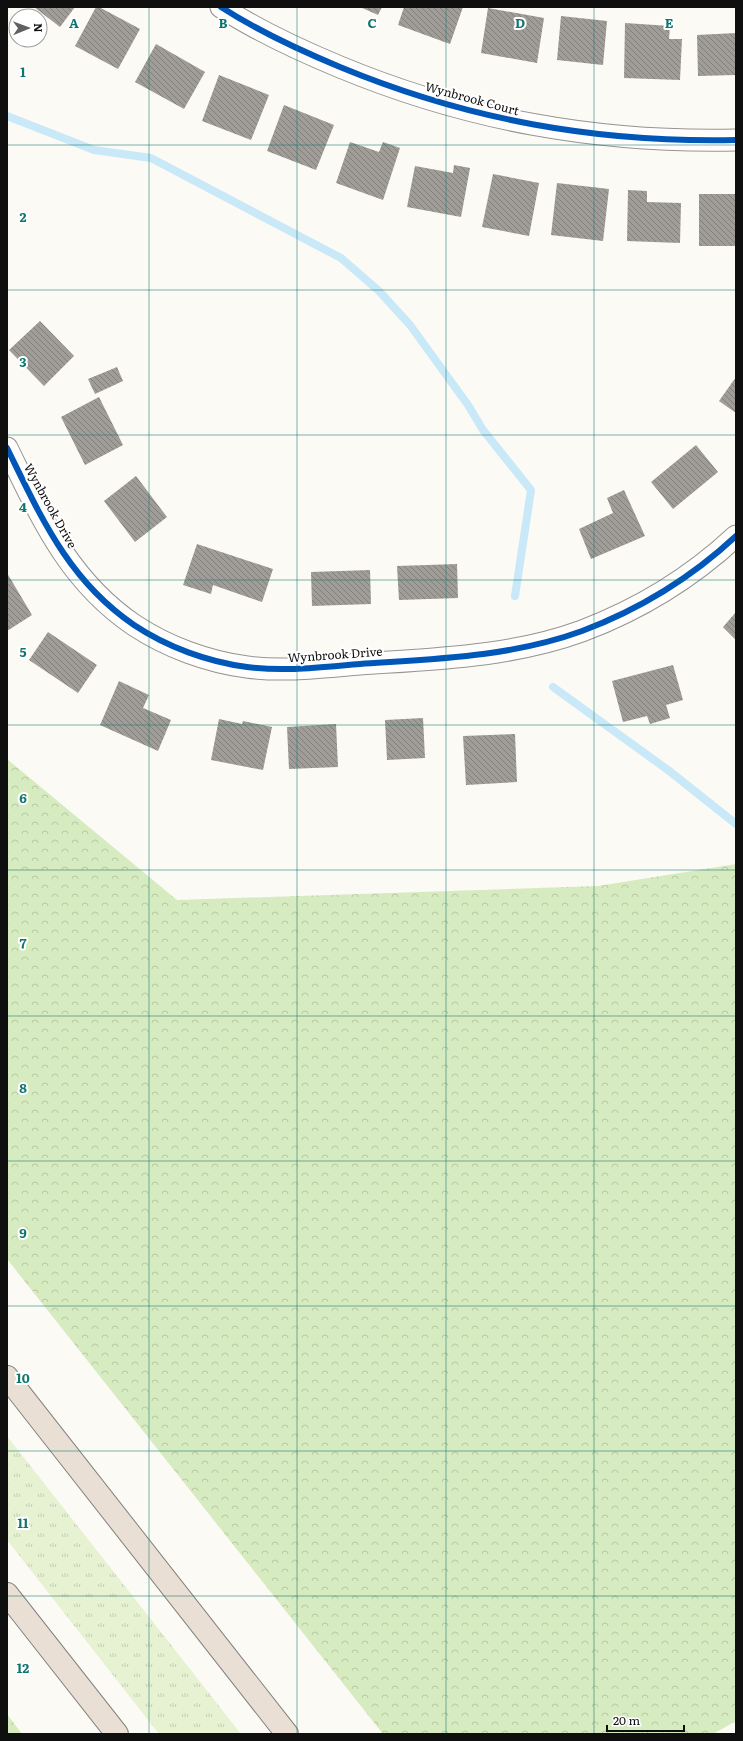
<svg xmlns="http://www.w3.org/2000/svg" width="743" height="1741" font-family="Literata,serif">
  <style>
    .grass { fill: url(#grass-tufts) }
    .forest { fill: url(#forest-crowns) }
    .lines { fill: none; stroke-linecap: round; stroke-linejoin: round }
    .stream { stroke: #c9e8f8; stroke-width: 8 }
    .building { fill: url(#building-back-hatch) }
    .street-casing { stroke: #969592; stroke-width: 23 }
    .highway-casing { stroke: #83827f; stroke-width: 24 }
    .street { stroke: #fffefd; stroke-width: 21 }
    .highway { stroke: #eadfd5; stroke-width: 22 }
    .cycleway-casing { stroke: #fff; stroke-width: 8 }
    .cycleway { stroke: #0057b8; stroke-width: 6 }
    .grid { fill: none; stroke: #0f766e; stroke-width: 1; stroke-opacity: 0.55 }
    .labels { text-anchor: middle; stroke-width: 4; stroke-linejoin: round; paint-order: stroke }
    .street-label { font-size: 12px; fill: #0f0f0f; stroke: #fff }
    .grid-label { font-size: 13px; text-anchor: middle; font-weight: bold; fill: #0f766e; stroke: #fff; stroke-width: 4; stroke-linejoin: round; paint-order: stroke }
  </style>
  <defs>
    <pattern id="grass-tufts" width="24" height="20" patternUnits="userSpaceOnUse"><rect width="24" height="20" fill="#e7f2d3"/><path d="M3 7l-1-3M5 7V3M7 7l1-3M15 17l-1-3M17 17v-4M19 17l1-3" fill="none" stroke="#c5ceb4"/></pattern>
    <pattern id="forest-crowns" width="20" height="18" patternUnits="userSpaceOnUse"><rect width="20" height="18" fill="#d7ebc0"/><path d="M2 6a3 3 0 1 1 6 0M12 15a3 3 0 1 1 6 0" fill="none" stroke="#b7c8a4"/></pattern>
    <pattern id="building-back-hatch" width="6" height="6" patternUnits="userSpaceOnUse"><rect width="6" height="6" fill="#a09d99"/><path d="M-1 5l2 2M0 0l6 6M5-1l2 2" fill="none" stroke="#817e7b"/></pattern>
  </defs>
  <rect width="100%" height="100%" fill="#fcfaf4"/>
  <path class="grass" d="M 7,1436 L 241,1734 L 159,1734 L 7,1540 Z"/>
  <path class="forest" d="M 7,759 L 177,900 L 598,886 L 736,864 L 736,1721 L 713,1734 L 383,1734 L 7,1259 Z
    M 7,1714 L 22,1734 L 7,1734 Z"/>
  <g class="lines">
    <path class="stream" d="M 7,116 L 94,150 L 151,158 L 341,258 L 379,291 L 410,325 L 468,405 L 483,430 L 531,490 L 515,596
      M 553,687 L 668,770 L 736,824"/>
  </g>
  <path class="building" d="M 34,7 L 75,7 L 60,27 Z
    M 96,7 L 99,7 L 140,29 L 118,69 L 75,46 Z
    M 360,7 L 382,7 L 378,15 Z
    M 404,7 L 463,7 L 450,44 L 398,25 Z
    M 488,8 L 544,18 L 537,63 L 481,53 Z
    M 561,16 L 607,21 L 603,65 L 557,60 Z
    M 625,23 L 670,26 L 669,39 L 682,39 L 680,80 L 624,78 Z
    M 736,33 L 736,75 L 698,76 L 697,35 Z
    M 156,44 L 205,72 L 184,109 L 135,82 Z
    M 219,75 L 269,95 L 251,140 L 202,121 Z
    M 284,105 L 334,125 L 316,170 L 267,151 Z
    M 350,142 L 379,152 L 383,142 L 400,148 L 383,200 L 336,183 Z
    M 454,165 L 470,168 L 461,217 L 407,207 L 415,166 L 453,173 Z
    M 493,174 L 539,183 L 529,236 L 482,227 Z
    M 557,183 L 609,189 L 603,241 L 551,235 Z
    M 628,190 L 647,191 L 647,202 L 681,203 L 680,243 L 627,241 Z
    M 699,194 L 736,194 L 736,246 L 699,246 Z
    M 40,321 L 74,356 L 44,386 L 9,350 Z
    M 117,367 L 123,381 L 95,394 L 88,379 Z
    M 736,377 L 736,413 L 719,401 Z
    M 99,397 L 123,445 L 85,465 L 61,417 Z
    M 696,445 L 718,472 L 673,509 L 651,482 Z
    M 136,476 L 167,517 L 135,542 L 104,501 Z
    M 624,490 L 645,536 L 591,559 L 579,529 L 613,513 L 607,498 Z
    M 197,544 L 273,569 L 262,602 L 213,585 L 211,594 L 183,585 Z
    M 457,564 L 458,598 L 399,600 L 397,566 Z
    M 370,570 L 371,604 L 312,606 L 311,572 Z
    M 7,573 L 32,615 L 7,631 Z
    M 736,612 L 736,640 L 723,627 Z
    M 48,632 L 97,665 L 78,693 L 29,660 Z
    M 673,665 L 683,700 L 666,705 L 670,718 L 650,724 L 647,716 L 623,722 L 612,681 Z
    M 119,681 L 149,695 L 143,708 L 171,720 L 158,751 L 100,725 Z
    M 423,718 L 425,758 L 387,760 L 385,720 Z
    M 219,719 L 242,724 L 243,721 L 272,727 L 263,770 L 211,760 Z
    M 336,724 L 338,767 L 289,769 L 287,727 Z
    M 515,734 L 517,782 L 466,785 L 463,736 Z"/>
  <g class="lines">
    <defs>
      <path id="street" d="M 221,7 C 258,31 299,50 340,67 C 468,120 597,143 736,140
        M 7,448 C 41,517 68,580 134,625 C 167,647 208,662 247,667 C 284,672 323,667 360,664 C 434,659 511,657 582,631 C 638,610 692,577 736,536"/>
      <path id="highway" d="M 7,1377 L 287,1734
        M 7,1594 L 117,1734"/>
    </defs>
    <use href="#street" class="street-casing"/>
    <use href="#highway" class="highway-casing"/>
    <use href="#street" class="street"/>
    <use href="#highway" class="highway"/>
    <defs>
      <path id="cycleway" d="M 221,7 C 258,31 299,50 340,67 C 468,120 597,143 736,140
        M 7,448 C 41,517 68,580 134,625 C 167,647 208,662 247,667 C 284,672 323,667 360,664 C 434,659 511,657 582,631 C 638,610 692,577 736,536"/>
    </defs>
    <use href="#cycleway" class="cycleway-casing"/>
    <use href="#cycleway" class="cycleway"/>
  </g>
  <path class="grid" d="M 149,7 L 149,1734M 297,7 L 297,1734M 446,7 L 446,1734M 594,7 L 594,1734M 7,145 L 736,145M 7,290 L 736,290M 7,435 L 736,435M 7,580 L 736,580M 7,725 L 736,725M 7,870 L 736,870M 7,1016 L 736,1016M 7,1161 L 736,1161M 7,1306 L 736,1306M 7,1451 L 736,1451M 7,1596 L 736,1596"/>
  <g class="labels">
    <g class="street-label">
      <text transform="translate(472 99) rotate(15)" y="4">Wynbrook Court</text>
      <text transform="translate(50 506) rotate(61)" y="4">Wynbrook Drive</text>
      <text transform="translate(335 655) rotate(-4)" y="4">Wynbrook Drive</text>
    </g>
  </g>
  <g class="grid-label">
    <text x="74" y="28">A</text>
    <text x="223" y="28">B</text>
    <text x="372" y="28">C</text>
    <text x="520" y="28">D</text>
    <text x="669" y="28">E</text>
    <text x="23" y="77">1</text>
    <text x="23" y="222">2</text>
    <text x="23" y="367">3</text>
    <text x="23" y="512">4</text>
    <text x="23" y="657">5</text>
    <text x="23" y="803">6</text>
    <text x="23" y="948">7</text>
    <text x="23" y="1093">8</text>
    <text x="23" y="1238">9</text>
    <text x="23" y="1383">10</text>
    <text x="23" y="1528">11</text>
    <text x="23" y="1673">12</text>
  </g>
  <rect width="743" height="1741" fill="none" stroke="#0f0f0f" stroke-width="16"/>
  <g transform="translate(28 28) rotate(89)"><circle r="19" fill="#ffffff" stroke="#9f9f9f"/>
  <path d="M0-3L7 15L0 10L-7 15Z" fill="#62615f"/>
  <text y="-6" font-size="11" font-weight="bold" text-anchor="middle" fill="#0f0f0f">N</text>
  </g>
  <path d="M607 1725v6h77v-6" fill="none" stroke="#0f0f0f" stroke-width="2"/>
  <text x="613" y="1725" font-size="12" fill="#0f0f0f" stroke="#ffffff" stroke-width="3" paint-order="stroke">20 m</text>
</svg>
